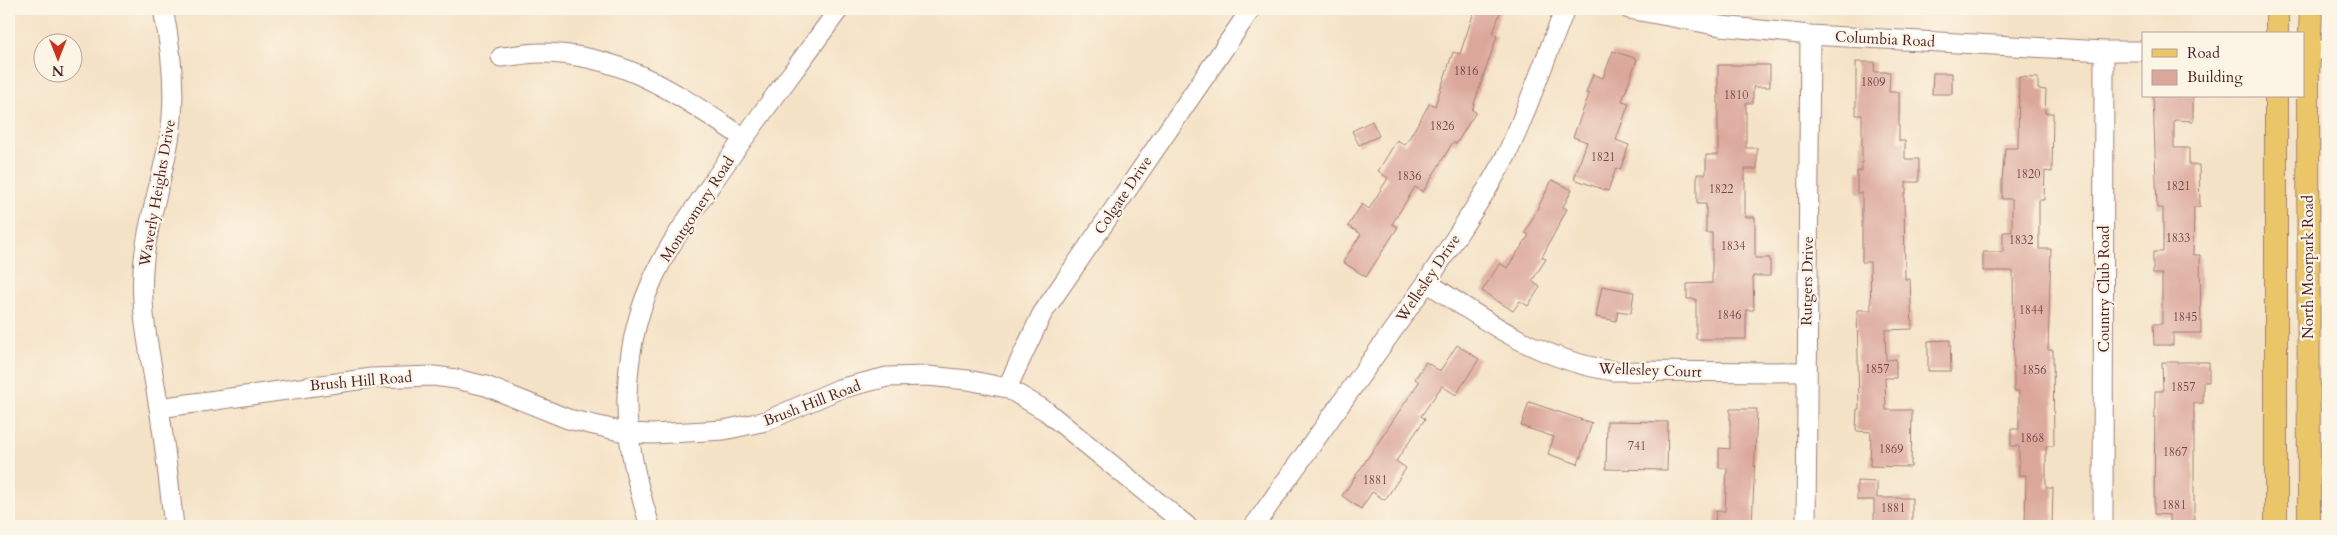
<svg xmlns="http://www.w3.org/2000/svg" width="2337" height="535" font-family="Cardo,serif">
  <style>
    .building { fill: #dba79b }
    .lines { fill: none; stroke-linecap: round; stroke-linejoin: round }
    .minor-casing { stroke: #9f8078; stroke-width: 21 }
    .major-casing { stroke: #9f8078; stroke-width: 24 }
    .minor { stroke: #fff; stroke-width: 19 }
    .major { stroke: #ebc669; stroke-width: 22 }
    .labels { text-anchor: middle; stroke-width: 4.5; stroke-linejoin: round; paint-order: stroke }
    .number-label { font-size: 12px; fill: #6e4147 }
    .street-label { font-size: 15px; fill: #4a1f2b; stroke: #fcf5e5 }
  </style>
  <rect width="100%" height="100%" fill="#fcf5e5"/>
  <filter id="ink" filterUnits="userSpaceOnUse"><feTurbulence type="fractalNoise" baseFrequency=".02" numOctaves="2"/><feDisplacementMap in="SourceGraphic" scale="10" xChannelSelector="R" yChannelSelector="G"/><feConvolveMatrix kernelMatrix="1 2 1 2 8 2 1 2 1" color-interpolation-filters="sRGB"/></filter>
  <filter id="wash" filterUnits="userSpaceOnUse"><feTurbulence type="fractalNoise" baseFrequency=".0096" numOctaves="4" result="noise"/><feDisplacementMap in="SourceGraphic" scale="20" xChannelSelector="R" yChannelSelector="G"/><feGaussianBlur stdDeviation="1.12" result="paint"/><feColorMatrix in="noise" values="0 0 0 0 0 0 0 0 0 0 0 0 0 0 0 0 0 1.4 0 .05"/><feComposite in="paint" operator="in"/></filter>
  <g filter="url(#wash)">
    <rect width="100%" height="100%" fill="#f4e2c6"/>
    <g id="blocks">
      <path class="building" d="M 1475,9 L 1501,9 L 1493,34 L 1497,36 L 1472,110 L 1476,112 L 1456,144 L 1453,142 L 1423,192 L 1415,187 L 1392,224 L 1398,227 L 1366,277 L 1343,262 L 1361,234 L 1348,226 L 1362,204 L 1369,209 L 1388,178 L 1378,171 L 1397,140 L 1405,145 L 1430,103 L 1435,106 L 1453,52 L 1460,54 Z
        M 1613,51 L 1637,59 L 1622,101 L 1629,103 L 1616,140 L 1629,145 L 1620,170 L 1616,168 L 1608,191 L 1574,179 L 1587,142 L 1573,137 L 1589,94 L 1586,93 L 1593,74 L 1603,78 Z
        M 1856,62 L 1875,62 L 1874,72 L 1890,72 L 1889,92 L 1899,92 L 1899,141 L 1905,141 L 1905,159 L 1919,159 L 1919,182 L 1906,182 L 1906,193 L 1904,193 L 1905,279 L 1910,279 L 1912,329 L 1885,330 L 1886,360 L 1896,359 L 1896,378 L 1885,378 L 1886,410 L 1912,410 L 1911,467 L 1870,466 L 1871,432 L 1856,431 L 1857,409 L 1859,409 L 1857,310 L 1871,310 L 1870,262 L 1862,262 L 1862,193 L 1857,193 L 1857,171 L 1862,171 L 1862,115 L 1856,115 Z
        M 1718,65 L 1770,65 L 1770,87 L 1753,87 L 1753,103 L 1746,103 L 1746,148 L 1757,148 L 1757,169 L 1745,169 L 1745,217 L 1755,217 L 1755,258 L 1770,258 L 1770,276 L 1753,276 L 1754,310 L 1746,310 L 1746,339 L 1696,339 L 1696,299 L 1687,299 L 1687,284 L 1712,283 L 1712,233 L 1706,233 L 1706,204 L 1697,204 L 1697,174 L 1706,174 L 1706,155 L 1718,155 Z
        M 1933,73 L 1952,73 L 1952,94 L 1932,94 Z
        M 2019,77 L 2038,78 L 2038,89 L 2046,90 L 2045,113 L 2053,113 L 2052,172 L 2045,171 L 2044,200 L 2039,200 L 2039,249 L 2051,249 L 2048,350 L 2053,350 L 2054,446 L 2046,446 L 2046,488 L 2053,488 L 2052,526 L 2025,526 L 2026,475 L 2019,475 L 2019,446 L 2011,446 L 2011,429 L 2019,429 L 2019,391 L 2014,391 L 2013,271 L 1983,271 L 1983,252 L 2003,252 L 2003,232 L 2012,232 L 2012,199 L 2002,199 L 2002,181 L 2005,148 L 2018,148 Z
        M 2153,96 L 2193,96 L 2193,121 L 2174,120 L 2174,148 L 2189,148 L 2189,165 L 2199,165 L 2200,207 L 2194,207 L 2193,255 L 2200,255 L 2201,333 L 2173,333 L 2173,345 L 2154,345 L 2153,324 L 2162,324 L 2162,274 L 2153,274 L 2153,252 L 2163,252 L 2163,208 L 2157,208 Z
        M 1372,121 L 1379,136 L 1359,145 L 1352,131 Z
        M 1552,180 L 1572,190 L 1563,207 L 1567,209 L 1542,257 L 1546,259 L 1532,281 L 1540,287 L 1528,306 L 1520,301 L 1513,311 L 1482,291 L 1500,263 L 1507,268 L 1529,235 L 1525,233 Z
        M 1602,286 L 1634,292 L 1631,313 L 1618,311 L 1616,321 L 1596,317 Z
        M 1950,340 L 1951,371 L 1928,371 L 1928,341 Z
        M 1457,345 L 1479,359 L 1456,395 L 1442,386 L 1421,416 L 1425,419 L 1396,461 L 1406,468 L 1385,500 L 1372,492 L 1361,509 L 1342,496 L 1419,382 L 1415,379 L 1426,362 L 1440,371 Z
        M 2162,362 L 2209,362 L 2209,382 L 2203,382 L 2203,403 L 2194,403 L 2194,526 L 2170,526 L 2170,515 L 2154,514 L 2155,391 L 2163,391 Z
        M 1529,402 L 1592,423 L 1578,464 L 1548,454 L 1554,437 L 1521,426 Z
        M 1730,409 L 1757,409 L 1752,526 L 1715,526 L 1716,511 L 1725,511 L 1727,468 L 1719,468 L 1719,448 L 1730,449 Z
        M 1607,421 L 1668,422 L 1667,470 L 1606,469 Z
        M 1857,481 L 1877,482 L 1877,498 L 1912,498 L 1912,526 L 1874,526 L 1874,500 L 1857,500 Z"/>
    </g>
  </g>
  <g filter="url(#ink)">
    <use href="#blocks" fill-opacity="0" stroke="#9f8078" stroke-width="1"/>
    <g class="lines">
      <defs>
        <path id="minor" d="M 163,9 C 172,52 177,97 169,140 C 161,184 146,226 143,270 C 140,314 151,359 158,402 C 165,443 169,485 174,526
          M 1629,9 L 1721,26 L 1810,35 L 2104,51 L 2143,51
          M 2303,50 L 2328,50
          M 501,57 C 514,56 527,53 539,53 C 623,53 677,94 744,138
          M 1427,282 C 1486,322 1542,361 1614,371 L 1806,372
          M 1007,388 L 1042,314 L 1251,9
          M 159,408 L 372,378 L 434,376 L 456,379 L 486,386 L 568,419 L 629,433 L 652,434 L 724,430 L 766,421 L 839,389 L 887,377 L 928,376 L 968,380 L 1007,388 L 1046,411 L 1187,526
          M 650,526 C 637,484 626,441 627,397 C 628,360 635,320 650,286 C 665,249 690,216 712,183 C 753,124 797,67 839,9
          M 1254,526 L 1427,282 L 1487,189 L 1506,156 L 1519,127 L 1565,9
          M 1806,526 L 1810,35
          M 2103,526 L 2104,51"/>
        <path id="major" d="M 2277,34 L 2277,9
          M 2276,526 L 2276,96
          M 2309,526 L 2308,76 L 2311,9"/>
      </defs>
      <use href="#minor" class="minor-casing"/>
      <use href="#major" class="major-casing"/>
      <use href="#minor" class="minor"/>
      <use href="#major" class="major"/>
    </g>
  </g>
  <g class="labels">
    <g class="number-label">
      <text x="1466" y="75">1816</text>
      <text x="1873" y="86">1809</text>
      <text x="1736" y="99">1810</text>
      <text x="1442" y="130">1826</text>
      <text x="1603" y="161">1821</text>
      <text x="2028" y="178">1820</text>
      <text x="1409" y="180">1836</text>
      <text x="2178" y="190">1821</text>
      <text x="1721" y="193">1822</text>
      <text x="2178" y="242">1833</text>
      <text x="2021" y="244">1832</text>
      <text x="1733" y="250">1834</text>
      <text x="2031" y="314">1844</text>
      <text x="1729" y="319">1846</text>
      <text x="2185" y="321">1845</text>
      <text x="1877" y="373">1857</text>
      <text x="2034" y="374">1856</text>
      <text x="2183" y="391">1857</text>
      <text x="2032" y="442">1868</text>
      <text x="1637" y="450">741</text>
      <text x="1891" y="453">1869</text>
      <text x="2175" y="456">1867</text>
      <text x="1375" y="484">1881</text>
      <text x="2174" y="509">1881</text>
      <text x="1893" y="512">1881</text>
    </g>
    <g class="street-label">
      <text transform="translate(1885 39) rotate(3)" y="5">Columbia Road</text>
      <text transform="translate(157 193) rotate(-80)" y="5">Waverly Heights Drive</text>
      <text transform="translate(1123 195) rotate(-56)" y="5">Colgate Drive</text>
      <text transform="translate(697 209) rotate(-57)" y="5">Montgomery Road</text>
      <text transform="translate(2308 267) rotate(-90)" y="5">North Moorpark Road</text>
      <text transform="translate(1428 278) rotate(-56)" y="5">Wellesley Drive</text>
      <text transform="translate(1807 281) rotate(-89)" y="5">Rutgers Drive</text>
      <text transform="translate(2104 289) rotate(-90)" y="5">Country Club Road</text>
      <text transform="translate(1650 370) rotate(2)" y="5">Wellesley Court</text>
      <text transform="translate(361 381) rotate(-5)" y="5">Brush Hill Road</text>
      <text transform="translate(812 403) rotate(-21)" y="5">Brush Hill Road</text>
    </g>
  </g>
  <rect width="2337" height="535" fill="none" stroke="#fcf5e5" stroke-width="30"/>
  <rect x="2142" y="32" width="162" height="65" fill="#fcf5e5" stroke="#b59f9b"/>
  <rect x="2152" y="49" width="25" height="8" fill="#ebc669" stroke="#b59f9b"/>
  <text x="2187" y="58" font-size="15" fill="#4a1f2b">Road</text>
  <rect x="2152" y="70" width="25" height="15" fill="#dba79b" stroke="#b59f9b"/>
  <text x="2187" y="82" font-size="15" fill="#4a1f2b">Building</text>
  <g transform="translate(58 58) rotate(180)"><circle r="24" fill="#fcf5e5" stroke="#b59f9b"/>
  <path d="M0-4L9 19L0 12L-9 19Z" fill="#c8321e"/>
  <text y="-8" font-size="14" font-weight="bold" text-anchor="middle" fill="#4a1f2b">N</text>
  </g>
</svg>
